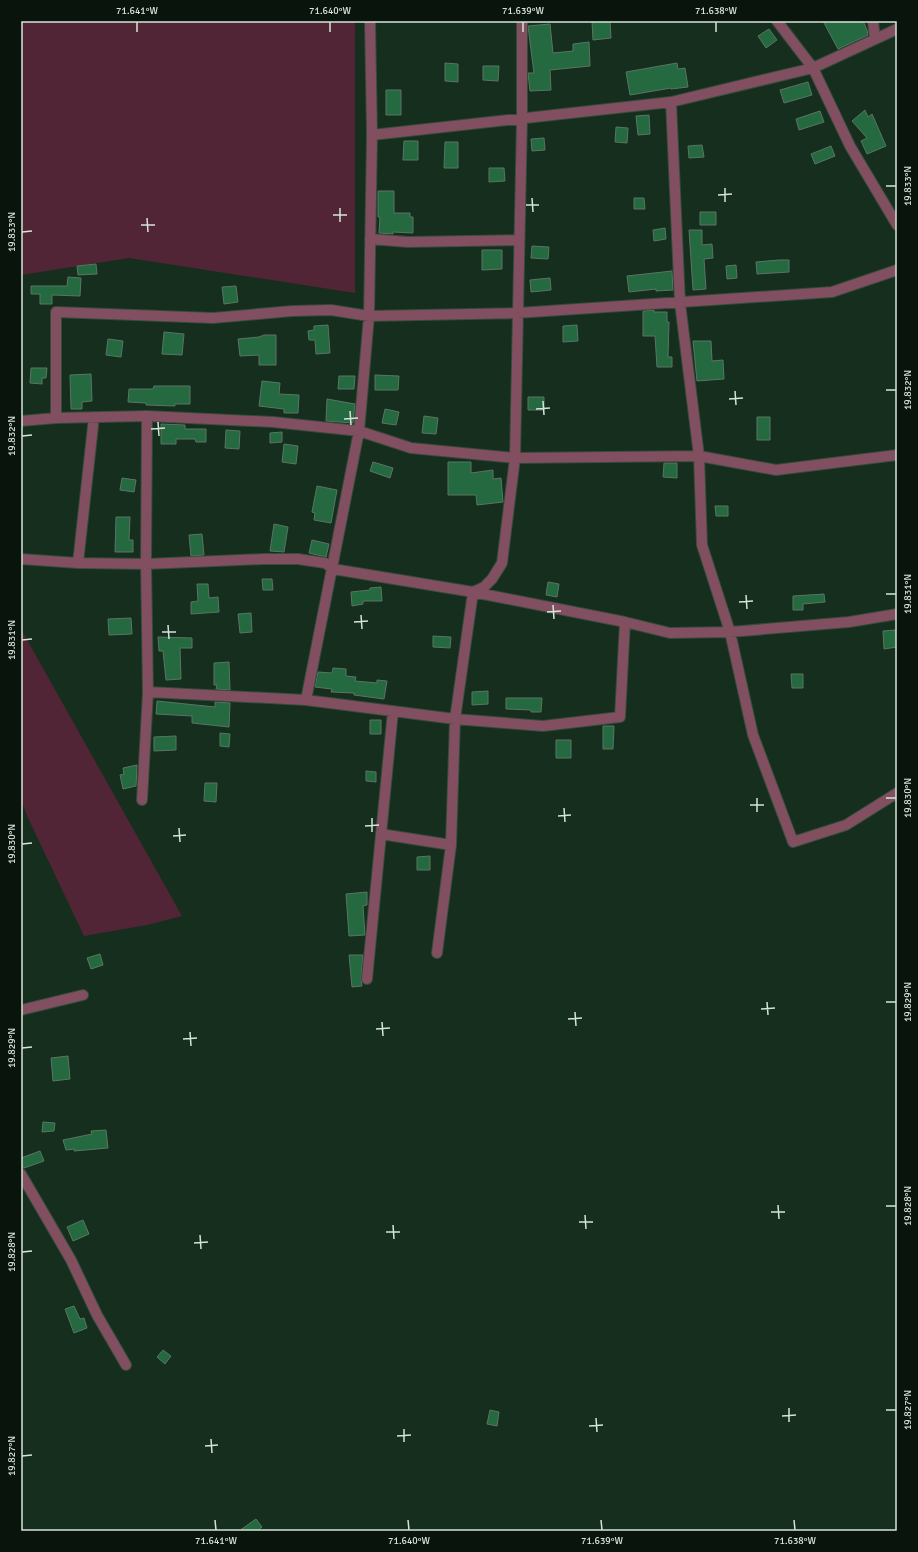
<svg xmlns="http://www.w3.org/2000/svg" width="918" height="1552" font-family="Signika,sans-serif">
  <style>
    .green { fill: #512535 }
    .building { fill: #246940; stroke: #5a7562 }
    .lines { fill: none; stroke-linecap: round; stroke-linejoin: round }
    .minor-casing { stroke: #354b3c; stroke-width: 12 }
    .minor { stroke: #814f60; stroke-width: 10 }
    .ticks { fill: none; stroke: #d5e4d9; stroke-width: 1.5 }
    .neatline { fill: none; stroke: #d5e4d9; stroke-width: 1.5 }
    .ticks-label { font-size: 10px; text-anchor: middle; fill: #d5e4d9 }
  </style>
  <rect width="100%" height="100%" fill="#162e1e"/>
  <path class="green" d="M 21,21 L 355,21 L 355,293 L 129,258 L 21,275 Z
    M 21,629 L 182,916 L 147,925 L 84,936 L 28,818 L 21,800 Z"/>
  <path class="building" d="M 592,21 L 610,21 L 611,38 L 593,40 Z
    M 823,21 L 863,21 L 867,30 L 868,35 L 838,49 Z
    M 550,24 L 553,53 L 573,51 L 573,44 L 589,42 L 590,66 L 550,70 L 551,90 L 530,91 L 528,73 L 534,73 L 528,26 Z
    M 769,29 L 777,40 L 766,48 L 758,36 Z
    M 445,63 L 458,64 L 458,82 L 445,81 Z
    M 677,63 L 678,69 L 685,68 L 688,87 L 671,89 L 671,88 L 630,95 L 626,72 Z
    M 483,66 L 499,66 L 498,81 L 483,80 Z
    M 808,82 L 812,95 L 784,103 L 780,90 Z
    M 386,90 L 401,90 L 401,115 L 386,115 Z
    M 865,110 L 868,117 L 872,114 L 886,146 L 867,154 L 861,141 L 867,138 L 852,121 Z
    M 820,111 L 824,122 L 799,130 L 796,119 Z
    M 649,115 L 650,134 L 638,135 L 636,116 Z
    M 616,127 L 628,128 L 627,143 L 615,142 Z
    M 544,138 L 545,150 L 532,151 L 531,139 Z
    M 404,141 L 418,141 L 418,160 L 403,160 Z
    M 445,142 L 458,142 L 458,168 L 444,168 Z
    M 702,145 L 704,157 L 689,158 L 688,146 Z
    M 831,146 L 835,156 L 815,164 L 811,154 Z
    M 489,168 L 504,168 L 505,181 L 489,182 Z
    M 378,191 L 394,191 L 394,213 L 410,213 L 410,217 L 413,217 L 413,233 L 393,232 L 393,234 L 379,233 L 380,217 L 378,217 Z
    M 634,198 L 644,198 L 645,209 L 634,209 Z
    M 700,212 L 716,212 L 716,225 L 700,225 Z
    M 665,228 L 666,239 L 654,241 L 653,230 Z
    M 689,230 L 702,230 L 702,245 L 712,244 L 713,258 L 704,259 L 706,289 L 693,290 Z
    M 532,246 L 549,247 L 548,259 L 531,258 Z
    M 482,250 L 502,250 L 502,269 L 482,270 Z
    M 779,260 L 789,260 L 789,272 L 757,274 L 756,262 Z
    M 96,264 L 97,274 L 78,275 L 77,266 Z
    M 736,265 L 737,278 L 727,279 L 726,266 Z
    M 672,271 L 673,290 L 656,291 L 656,289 L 629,292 L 627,276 Z
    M 68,277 L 81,278 L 80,296 L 52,295 L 52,304 L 40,304 L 40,294 L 31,294 L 31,286 L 67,286 Z
    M 550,278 L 551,290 L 531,292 L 530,280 Z
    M 236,286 L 238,302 L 224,304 L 222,287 Z
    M 654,310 L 654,312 L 667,312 L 667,322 L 669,322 L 668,357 L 672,357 L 672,367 L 657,367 L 655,336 L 643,336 L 643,311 Z
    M 328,325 L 330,353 L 316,354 L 315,340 L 309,340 L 308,331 L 314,330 L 314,326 Z
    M 577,325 L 578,341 L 563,342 L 563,326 Z
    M 164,332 L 184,334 L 182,355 L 162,354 Z
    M 264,335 L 276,335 L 276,365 L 259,365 L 259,355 L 240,356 L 238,339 L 259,337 Z
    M 108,339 L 123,341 L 121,357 L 106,355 Z
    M 693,341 L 711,341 L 712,361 L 723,360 L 724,379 L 697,381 Z
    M 31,368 L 47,368 L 46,378 L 42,378 L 42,384 L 30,383 Z
    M 91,374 L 92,401 L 82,402 L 82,409 L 71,409 L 70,375 Z
    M 375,375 L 399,376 L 398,390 L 375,390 Z
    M 339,376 L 355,376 L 354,389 L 338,389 Z
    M 262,381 L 280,383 L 279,394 L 299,395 L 298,413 L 284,413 L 284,409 L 259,406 Z
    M 154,386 L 190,386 L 190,404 L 175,404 L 175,406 L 146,405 L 146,403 L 128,402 L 129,389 L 153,389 Z
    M 528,397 L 544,397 L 544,410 L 528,410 Z
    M 327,399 L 355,404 L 353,423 L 326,421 Z
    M 385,409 L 399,412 L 396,425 L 382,423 Z
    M 424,416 L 438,418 L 436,434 L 422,433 Z
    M 757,417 L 770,417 L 770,440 L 757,440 Z
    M 161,424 L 185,425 L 185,429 L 206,429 L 206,442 L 196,442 L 195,439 L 176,439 L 176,444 L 161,444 Z
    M 226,430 L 240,431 L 239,449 L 225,448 Z
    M 282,432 L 282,442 L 270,443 L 270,433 Z
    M 284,444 L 298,446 L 296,464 L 282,462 Z
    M 373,462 L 393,468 L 390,478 L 370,471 Z
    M 448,462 L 471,462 L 471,473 L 493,470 L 493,479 L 501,478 L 503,502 L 477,505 L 476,495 L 448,495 Z
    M 664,463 L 677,463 L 677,478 L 663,477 Z
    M 122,478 L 136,480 L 134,492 L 120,490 Z
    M 317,486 L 337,490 L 331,523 L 314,520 L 315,513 L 312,512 Z
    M 715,506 L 728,506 L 728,516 L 716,516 Z
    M 116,517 L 130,517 L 129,540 L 133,540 L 133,552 L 115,552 Z
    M 274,524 L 288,527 L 284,552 L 270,551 Z
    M 202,534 L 204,555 L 191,556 L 189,535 Z
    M 312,540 L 329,544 L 326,557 L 309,553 Z
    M 262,579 L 272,579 L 273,590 L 263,590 Z
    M 548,582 L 559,584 L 557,597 L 546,595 Z
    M 197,584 L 208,584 L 209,598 L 218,597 L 219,612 L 191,614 L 191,602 L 198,601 Z
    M 381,587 L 382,601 L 363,601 L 363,604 L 352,606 L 351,592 L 370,590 L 370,588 Z
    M 824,594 L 825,602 L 803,604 L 803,610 L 793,610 L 793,596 Z
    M 251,613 L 252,632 L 240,633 L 238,614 Z
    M 131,618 L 132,634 L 109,635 L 108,619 Z
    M 895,630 L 897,647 L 884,649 L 883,631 Z
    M 433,636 L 451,637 L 450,648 L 433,647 Z
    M 158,637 L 192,638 L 192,648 L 180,648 L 181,679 L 166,680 L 163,651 L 159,651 Z
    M 229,662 L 230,690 L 216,689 L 217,685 L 214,685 L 214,663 Z
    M 333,668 L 346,669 L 346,676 L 356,677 L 355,681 L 377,683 L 377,680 L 387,681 L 384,699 L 354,695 L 354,693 L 331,692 L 332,689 L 315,687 L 318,672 L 332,673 Z
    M 791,674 L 803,674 L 803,688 L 792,688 Z
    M 488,691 L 488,704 L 472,705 L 472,692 Z
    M 506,698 L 542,698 L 541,712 L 531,712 L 531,710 L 506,709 Z
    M 157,701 L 215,707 L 215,702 L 230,703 L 229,727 L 192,723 L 192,716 L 156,714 Z
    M 370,720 L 381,720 L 381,734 L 370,734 Z
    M 603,726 L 614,726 L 613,749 L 603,749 Z
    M 220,733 L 230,734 L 229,747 L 220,746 Z
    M 176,736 L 176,750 L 154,751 L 154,737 Z
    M 556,740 L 571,740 L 571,758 L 556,758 Z
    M 137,765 L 136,786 L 123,789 L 120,775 L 124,774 L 123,768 Z
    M 366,771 L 376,772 L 376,782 L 366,781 Z
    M 205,783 L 217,783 L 216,802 L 204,801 Z
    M 430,856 L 430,870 L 417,870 L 417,857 Z
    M 367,892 L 367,905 L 363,906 L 365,935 L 349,936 L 346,894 Z
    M 100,954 L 103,965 L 91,969 L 87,958 Z
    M 349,955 L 363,955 L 361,978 L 362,986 L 352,987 Z
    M 68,1056 L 70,1079 L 53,1081 L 51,1058 Z
    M 43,1122 L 55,1123 L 54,1131 L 42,1132 Z
    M 106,1130 L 108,1148 L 74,1151 L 75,1149 L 66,1150 L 63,1140 L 92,1134 L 91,1131 Z
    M 40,1151 L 44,1161 L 24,1168 L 21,1168 L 21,1158 Z
    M 83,1220 L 89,1234 L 73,1241 L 67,1227 Z
    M 74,1306 L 80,1319 L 84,1318 L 87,1328 L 74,1333 L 65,1309 Z
    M 163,1350 L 171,1356 L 165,1364 L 157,1357 Z
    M 490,1410 L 499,1412 L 497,1426 L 487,1424 Z
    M 256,1519 L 262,1527 L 257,1531 L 239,1531 Z"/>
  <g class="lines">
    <defs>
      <path id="minor" d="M 777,21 L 813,68 L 850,146 L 897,225
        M 873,21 L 875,39
        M 671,102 L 680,303 L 699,456 L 702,545 L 730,632 L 753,735 L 793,842 L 846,825 L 897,793
        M 372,135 L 671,102 L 813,68 L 897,29
        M 370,239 L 408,242 L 519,240
        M 56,418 L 56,312 L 213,318 L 292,311 L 331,310 L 369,316 L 517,313 L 832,292 L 897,270
        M 21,421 L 56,418 L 147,416 L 273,422 L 359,431 L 411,448 L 515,458 L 699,456 L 776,470 L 897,455
        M 21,559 L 78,563 L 146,564 L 264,559 L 298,559 L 325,563 L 333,569 L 473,592 L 625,622 L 670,633 L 730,632 L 849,622 L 897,614
        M 78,563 L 94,417
        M 148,692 L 306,700 L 455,719 L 543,726 L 620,717 L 625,622
        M 306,700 L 359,431 L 369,316 L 372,135 L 370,21
        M 142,800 L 148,692 L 146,564 L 147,416
        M 381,834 L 451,845
        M 437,953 L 451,845 L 455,719 L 473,592 L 484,587 L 492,579 L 502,563 L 515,458 L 522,118 L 522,21
        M 367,979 L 393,711
        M 21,1010 L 83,995
        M 21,1174 L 71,1260 L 97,1315 L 126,1365"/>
    </defs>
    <use href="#minor" class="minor-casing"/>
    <use href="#minor" class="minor"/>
  </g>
  <path class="ticks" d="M 137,22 L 137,32M 330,22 L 330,32M 523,22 L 523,32M 716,22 L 716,32M 886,186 L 896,186M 725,188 L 725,202M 718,195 L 732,194M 532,198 L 533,212M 526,205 L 539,205M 340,208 L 340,222M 333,215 L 347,215M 147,218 L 148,232M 141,225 L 155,225M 22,232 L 32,231M 886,390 L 896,390M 735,391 L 736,405M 729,399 L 743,398M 543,401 L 544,415M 536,409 L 550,408M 350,411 L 351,425M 344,419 L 358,418M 158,422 L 159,436M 151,429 L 165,428M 22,436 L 32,435M 886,594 L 896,594M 746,595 L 747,609M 739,602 L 753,601M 553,605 L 554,619M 547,612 L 561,611M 361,615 L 362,629M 354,622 L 368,621M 168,625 L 169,639M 162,632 L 176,632M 22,640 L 32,639M 757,798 L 757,812M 886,798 L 896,798M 750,805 L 764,805M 564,808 L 565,822M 558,816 L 571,815M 372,818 L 372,832M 365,826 L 379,825M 179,828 L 180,842M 173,836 L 186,835M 22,844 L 32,843M 767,1002 L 768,1015M 886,1002 L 896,1002M 761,1009 L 775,1008M 575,1012 L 576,1026M 568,1019 L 582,1018M 382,1022 L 383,1036M 376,1029 L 390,1028M 190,1032 L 191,1046M 183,1039 L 197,1038M 22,1048 L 32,1047M 778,1205 L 779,1219M 886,1206 L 896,1206M 771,1212 L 785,1212M 585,1215 L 586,1229M 579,1222 L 593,1222M 393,1225 L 394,1239M 386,1232 L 400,1232M 200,1235 L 201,1249M 194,1243 L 208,1242M 22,1252 L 32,1251M 789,1408 L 789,1422M 886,1410 L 896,1410M 782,1416 L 796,1415M 596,1418 L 597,1432M 589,1426 L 603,1425M 404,1429 L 404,1442M 397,1436 L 411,1435M 211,1439 L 212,1453M 205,1446 L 218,1445M 22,1456 L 32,1455M 215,1520 L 216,1530M 408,1520 L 409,1530M 601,1520 L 602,1530M 794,1520 L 795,1530"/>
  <rect width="918" height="1552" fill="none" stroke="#09140d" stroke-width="44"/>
  <rect x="22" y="22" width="874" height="1508" class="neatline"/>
  <g class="ticks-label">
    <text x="137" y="14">71.641°W</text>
    <text x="330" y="14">71.640°W</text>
    <text x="523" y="14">71.639°W</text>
    <text x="716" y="14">71.638°W</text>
    <text transform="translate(907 186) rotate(-90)" y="4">19.833°N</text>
    <text transform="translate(11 232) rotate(-90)" y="4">19.833°N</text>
    <text transform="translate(907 390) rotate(-90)" y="4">19.832°N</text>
    <text transform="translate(11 436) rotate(-90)" y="4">19.832°N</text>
    <text transform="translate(907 594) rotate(-90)" y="4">19.831°N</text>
    <text transform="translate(11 640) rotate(-90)" y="4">19.831°N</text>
    <text transform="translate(907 798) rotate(-90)" y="4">19.830°N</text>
    <text transform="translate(11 844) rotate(-90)" y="4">19.830°N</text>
    <text transform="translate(907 1002) rotate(-90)" y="4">19.829°N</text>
    <text transform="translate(11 1048) rotate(-90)" y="4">19.829°N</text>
    <text transform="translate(907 1206) rotate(-90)" y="4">19.828°N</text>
    <text transform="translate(11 1252) rotate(-90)" y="4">19.828°N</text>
    <text transform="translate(907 1410) rotate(-90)" y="4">19.827°N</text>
    <text transform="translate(11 1456) rotate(-90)" y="4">19.827°N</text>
    <text x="216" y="1544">71.641°W</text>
    <text x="409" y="1544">71.640°W</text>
    <text x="602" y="1544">71.639°W</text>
    <text x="795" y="1544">71.638°W</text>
  </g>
</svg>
